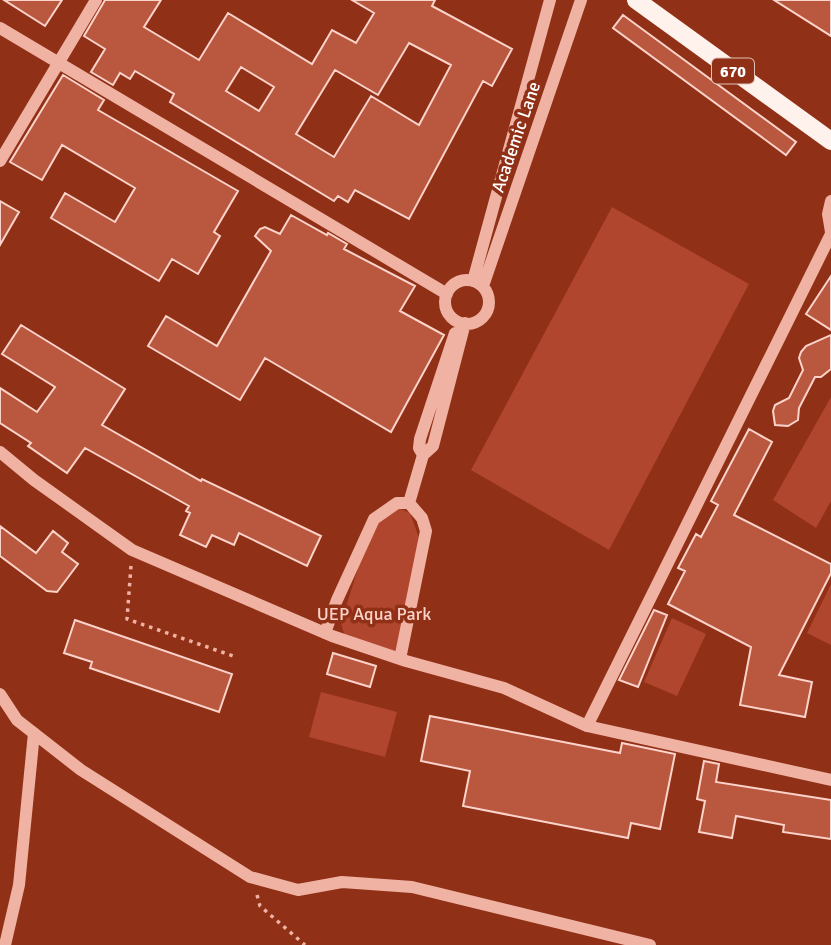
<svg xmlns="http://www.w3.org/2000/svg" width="831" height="945" font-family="Signika,sans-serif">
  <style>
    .green { fill: #b0462d }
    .building { fill: #b9573f; stroke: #fbd3ca; stroke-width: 2; fill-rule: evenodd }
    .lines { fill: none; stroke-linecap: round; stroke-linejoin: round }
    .path { stroke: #f0b2a3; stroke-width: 3.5; stroke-dasharray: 3.5 5; stroke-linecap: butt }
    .minor { stroke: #f0b2a3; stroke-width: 12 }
    .major { stroke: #fff1ec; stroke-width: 18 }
    .labels { text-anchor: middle; stroke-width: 7; stroke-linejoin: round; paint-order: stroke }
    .shield { fill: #903016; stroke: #dec1b9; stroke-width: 2 }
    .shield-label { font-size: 16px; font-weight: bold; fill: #fff }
    .street-label { font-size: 18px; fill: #fff; stroke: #903016 }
    .park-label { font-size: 18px; fill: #fbd3ca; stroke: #903016 }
  </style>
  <rect width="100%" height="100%" fill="#903016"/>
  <path class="green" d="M 612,207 L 749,284 L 609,550 L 471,470 Z
    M 831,397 L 831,501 L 816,528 L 773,500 Z
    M 398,508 L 410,513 L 419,538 L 397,650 L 393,654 L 345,638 L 341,623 L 371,526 Z
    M 831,584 L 831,645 L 807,633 Z
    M 672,618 L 706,634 L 677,696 L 644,682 Z
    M 321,692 L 397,712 L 385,757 L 309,737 Z"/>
  <path class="building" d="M 4,0 L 62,0 L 45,26 Z
    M 105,0 L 161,0 L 144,27 L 199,60 L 228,13 L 312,64 L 332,30 L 356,43 L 374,13 L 352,0 L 435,0 L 432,6 L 512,49 L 492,86 L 483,81 L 409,219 L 355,190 L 348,202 L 338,196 L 334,201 L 170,102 L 174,94 L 135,71 L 130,79 L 120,73 L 113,85 L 91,72 L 105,49 L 84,36 ZM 409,43 L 451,65 L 419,125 L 371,96 L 334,157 L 296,134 L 335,70 L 378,95 ZM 241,67 L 274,87 L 259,111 L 226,91 Z
    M 774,0 L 831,0 L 831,36 Z
    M 623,15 L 796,142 L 786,155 L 613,28 Z
    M 63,75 L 104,100 L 98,110 L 238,191 L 214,232 L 220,236 L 198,274 L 172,259 L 159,281 L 51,218 L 65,193 L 115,222 L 135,188 L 62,145 L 42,180 L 10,162 Z
    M 0,201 L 19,212 L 0,245 Z
    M 291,215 L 327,235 L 328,233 L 347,244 L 344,249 L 415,286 L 400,311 L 444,335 L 391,432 L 265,358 L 240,400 L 148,346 L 166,316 L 217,346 L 271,251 L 255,236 L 260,229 L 265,227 L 280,234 Z
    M 831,276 L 831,330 L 806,314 Z
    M 21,325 L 125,389 L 102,425 L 201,481 L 202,479 L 321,536 L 307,566 L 239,533 L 234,545 L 212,535 L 206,547 L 180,535 L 190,513 L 186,511 L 189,506 L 85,448 L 67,473 L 28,446 L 31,443 L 0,423 L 0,388 L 37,412 L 55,387 L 2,354 Z
    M 831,335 L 831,369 L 821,377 L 815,377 L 799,408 L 798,420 L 788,426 L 775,425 L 773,411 L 775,405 L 789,398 L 803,370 L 799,358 L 801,352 L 806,346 Z
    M 749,429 L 772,442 L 734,515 L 831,564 L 831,573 L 779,675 L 812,682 L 805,717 L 740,705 L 751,647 L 668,604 L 685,571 L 678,568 L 696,534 L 701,537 L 718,505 L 711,501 Z
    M 0,526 L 36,553 L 53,531 L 68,543 L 62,552 L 78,564 L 57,592 L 47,591 L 0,556 Z
    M 654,610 L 667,615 L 638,687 L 619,680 Z
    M 75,620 L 232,674 L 219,712 L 90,668 L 92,662 L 64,653 Z
    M 333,653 L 376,666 L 370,687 L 327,674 Z
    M 430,716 L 620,753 L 622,743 L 675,754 L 660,829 L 631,823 L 628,838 L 463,806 L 470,771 L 421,761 Z
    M 704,761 L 719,764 L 716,782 L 831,800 L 831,839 L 783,832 L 784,825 L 736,816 L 732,838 L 699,832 L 705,801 L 697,799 Z"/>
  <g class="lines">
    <path class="path" d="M 131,566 L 127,619 L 236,657
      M 257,895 L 260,906 L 305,945"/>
    <path class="minor" d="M 0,28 L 447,294
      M 0,161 L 96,0
      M 831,201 L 828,214 L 831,232
      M445 302a22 22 0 1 1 44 0a22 22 0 1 1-44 0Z
      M 473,281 L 550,0
      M 483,286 L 581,0
      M 0,452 L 34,480 L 132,550 L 332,636 L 406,661 L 504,688 L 587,726 L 831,780
      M 423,455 L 419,448 L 420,439 L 455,333
      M 325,633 L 337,600 L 374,519 L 397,503 L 409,503 L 423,455 L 433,446 L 465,323
      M 400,659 L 426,531 L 422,518 L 409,503
      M 0,694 L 17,720 L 81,770 L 250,877 L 298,890 L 342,882 L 412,887 L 650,945
      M 587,726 L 831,234
      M 5,945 L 19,885 L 34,733"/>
    <path class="major" d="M 636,0 L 831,141"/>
  </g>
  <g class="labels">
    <rect class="shield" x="712" y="58.5" width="42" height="25" rx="5"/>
    <g class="shield-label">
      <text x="733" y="77">670</text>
    </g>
    <g class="street-label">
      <text transform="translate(516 137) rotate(-71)" y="6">Academic Lane</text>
    </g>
    <g class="park-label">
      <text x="374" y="620">UEP Aqua Park</text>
    </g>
  </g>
</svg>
